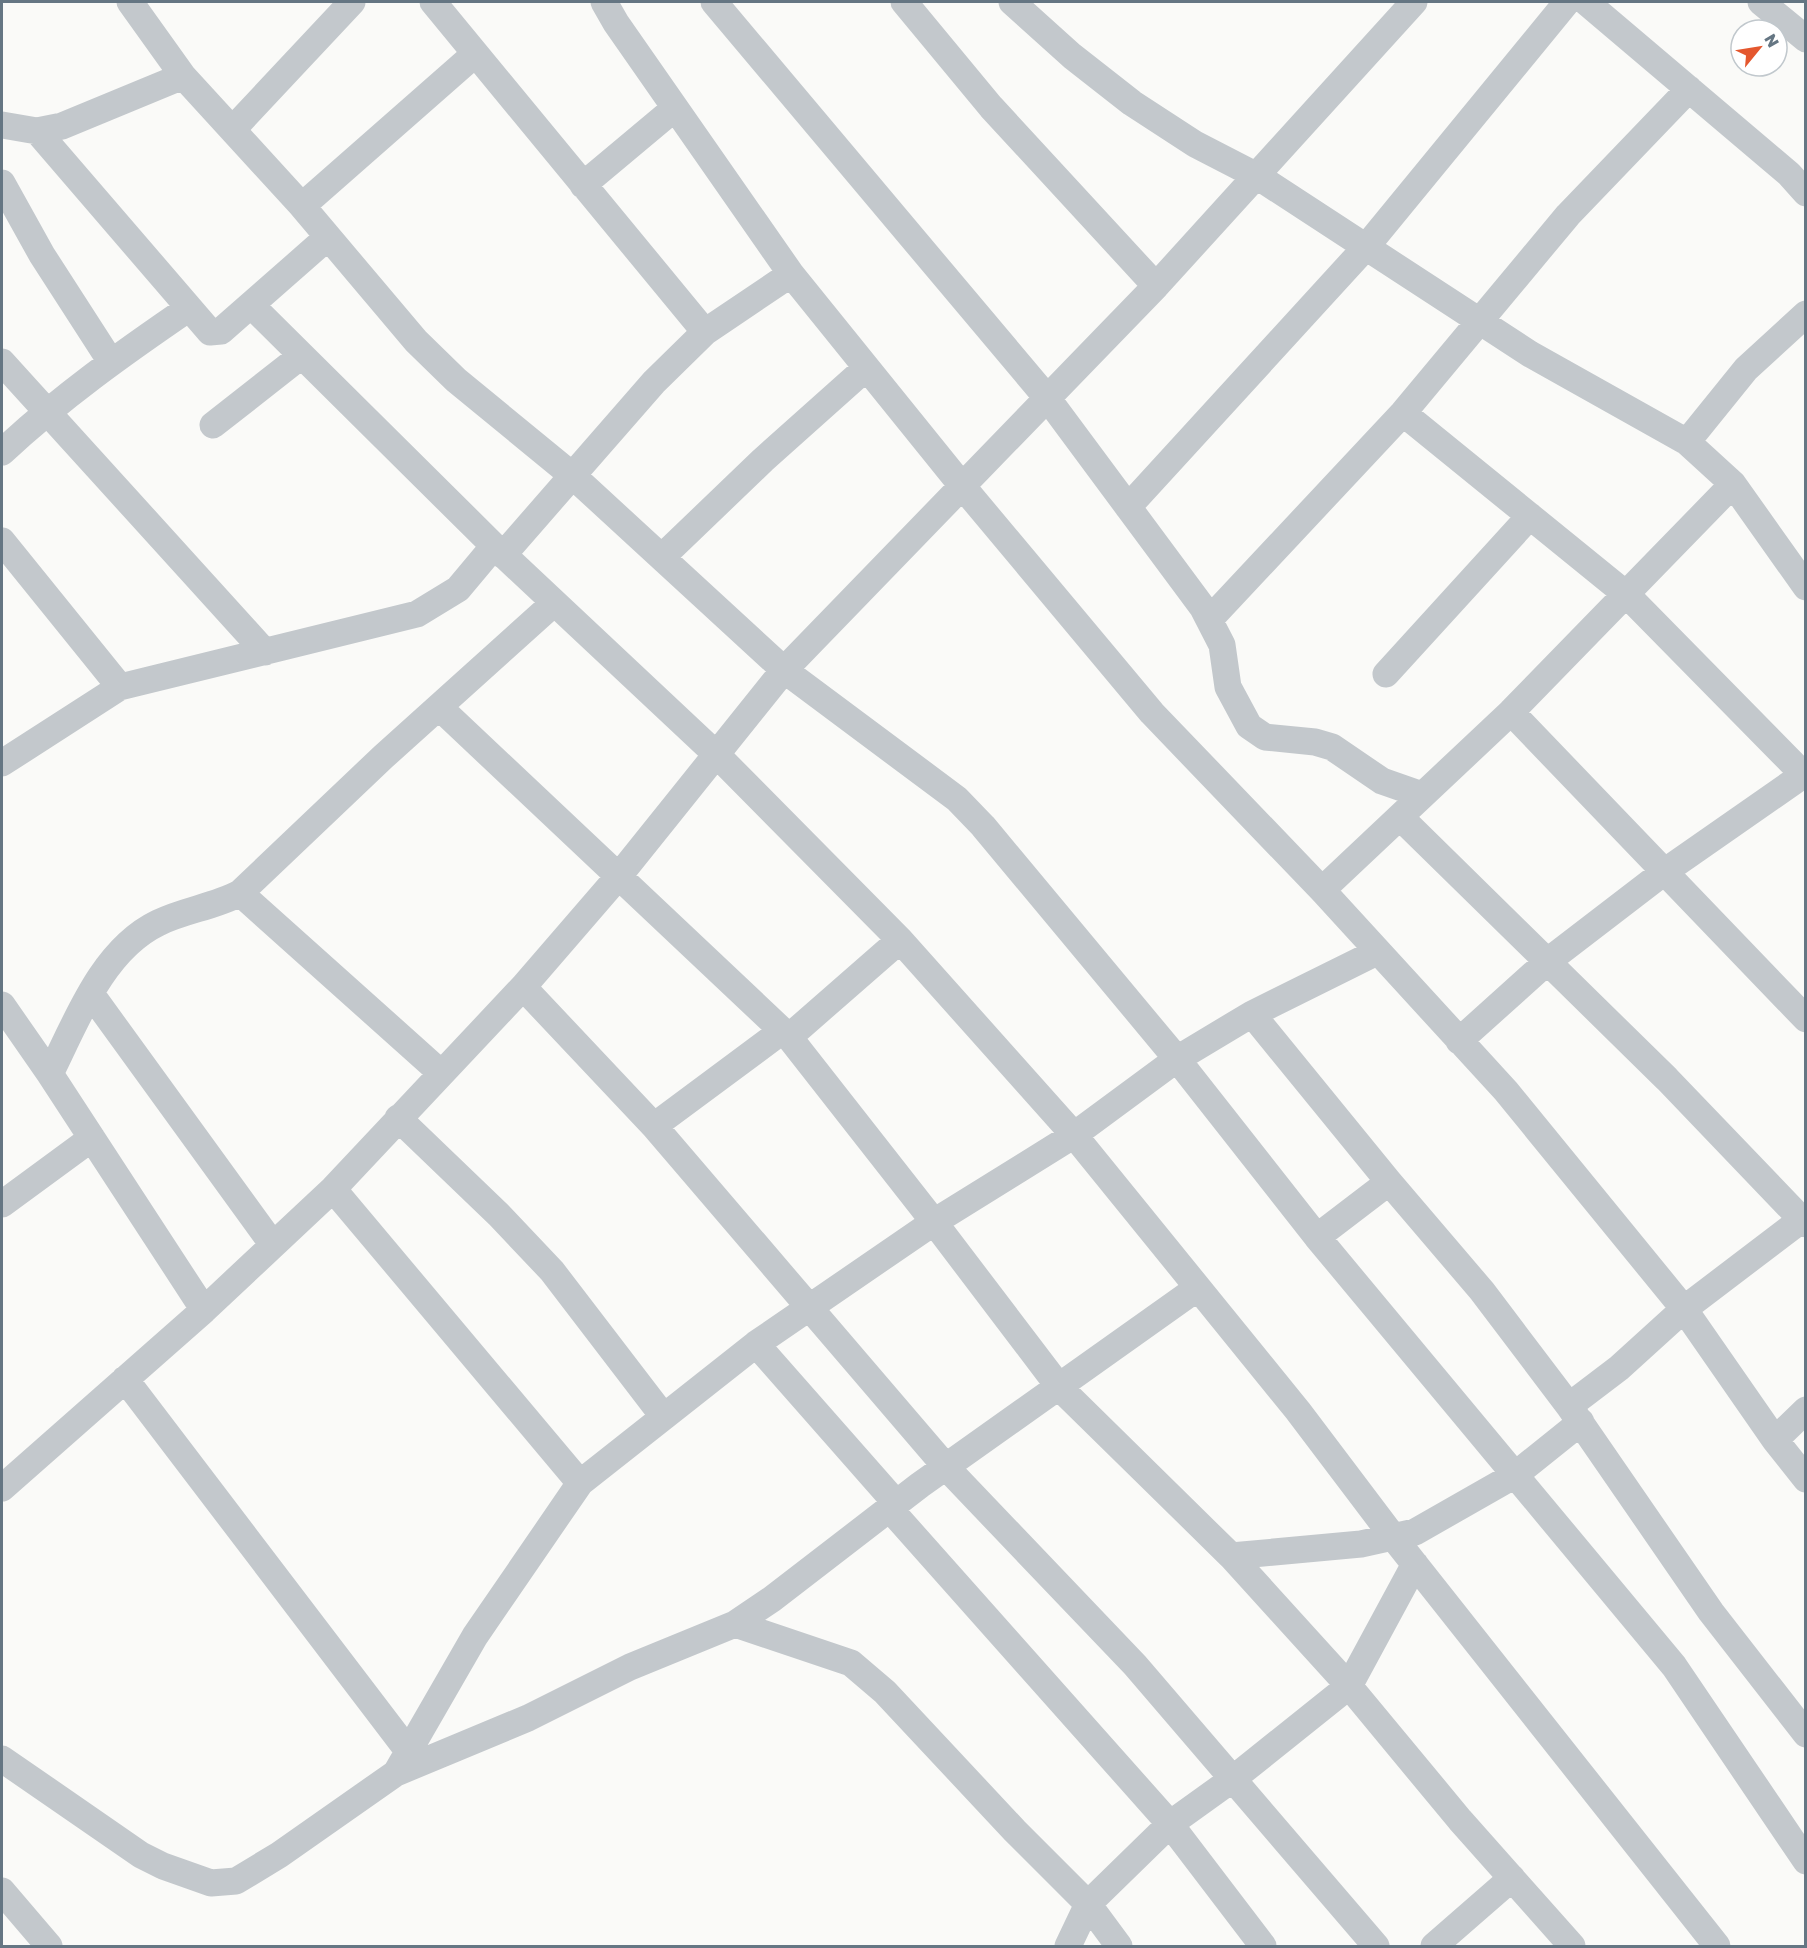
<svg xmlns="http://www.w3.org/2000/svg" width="1807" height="1948" font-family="'Golos Text',sans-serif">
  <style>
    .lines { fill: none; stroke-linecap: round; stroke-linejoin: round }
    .minor { stroke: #c3c8cc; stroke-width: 27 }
  </style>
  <rect width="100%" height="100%" fill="#fafaf8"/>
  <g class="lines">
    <path class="minor" d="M 130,2 L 183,76 L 302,206 L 416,341 L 456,380 L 573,476 L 784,670 L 957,799 L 983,826 L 1177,1059 L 1317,1237 L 1674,1666 L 1806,1861
      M 433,2 L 705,332
      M 604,2 L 616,23 L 791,274 L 963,487 L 1152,713 L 1322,890 L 1506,1091 L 1684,1309 L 1775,1440 L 1806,1479
      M 714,2 L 1048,399 L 1203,608 L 1222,645 L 1228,687 L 1249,726 L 1265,737 L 1315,742 L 1332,747 L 1382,781 L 1422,795
      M 904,2 L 991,107 L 1156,286
      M 1012,2 L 1072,56 L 1132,103 L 1195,144 L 1257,176 L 1530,354 L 1687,442 L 1733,484 L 1806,587
      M 1586,2 L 1789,174 L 1806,193
      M 1761,2 L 1806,39
      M 2,125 L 37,131 L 62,126 L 183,76
      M 233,129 L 352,2
      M 37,131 L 210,332 L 221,331 L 328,237
      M 2,183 L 42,255 L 111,362
      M 583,185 L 675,108
      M 302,206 L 475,54
      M 251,305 L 494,546 L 717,755 L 900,940 L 1074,1135 L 1298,1411 L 1394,1538 L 1717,1946
      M 2,362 L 265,652
      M 1403,413 L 1627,595 L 1803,774
      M 213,425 L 301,356
      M 1687,442 L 1746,369 L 1806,314
      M 2,452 C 60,398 123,353 189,308
      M 1128,507 L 1366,247 L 1567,2
      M 2,541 L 120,687
      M 503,555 L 654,382 L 705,332 L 791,274
      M 662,557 L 763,460 L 866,368
      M 1210,619 L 1403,413 L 1568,215 L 1689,89
      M 1386,674 L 1530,516
      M 439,707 L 789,1037 L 934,1222 L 1060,1388 L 1231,1556 L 1349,1686 L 1460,1820 L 1572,1946
      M 1511,712 L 1806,1019
      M 2,763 L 120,687 L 417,614 L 458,589 L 494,546
      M 1400,817 L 1667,1079 L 1806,1224
      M 1322,890 L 1511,712 L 1733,484
      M 240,893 L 441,1073
      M 523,987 L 654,1126 L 946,1467 L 1135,1665 L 1376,1946
      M 91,994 L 273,1245
      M 2,1005 L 50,1074 L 204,1310
      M 1252,1014 L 1389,1182 L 1317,1237
      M 789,1037 L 900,940
      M 1459,1041 L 1548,961 L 1664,872 L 1806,773
      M 50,1074 C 76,1022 102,950 158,923 C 184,910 214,907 240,893 L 383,757 L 554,603
      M 398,1118 L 499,1215 L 552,1271 L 663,1416
      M 654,1126 L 782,1031
      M 1389,1182 L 1482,1291 L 1569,1406 L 1711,1612 L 1806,1734
      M 333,1189 L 580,1483 L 756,1344 L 934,1222 L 1074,1135 L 1177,1059 L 1252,1014 L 1377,952
      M 2,1204 L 92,1138
      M 756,1344 L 896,1503
      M 125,1379 L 409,1752
      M 1569,1406 L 1619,1368 L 1684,1309 L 1801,1220
      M 1775,1440 L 1806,1410
      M 2,1488 L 204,1310 L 333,1189 L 523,987 L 618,877 L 784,670 L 1156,286 L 1414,2
      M 889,1508 L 1170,1824 L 1263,1946
      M 1231,1556 L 1361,1544 L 1415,1532 L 1515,1475 L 1581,1422
      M 735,1624 L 772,1599 L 920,1485 L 1196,1289
      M 2,1759 L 141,1855 L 163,1866 L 211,1883 L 236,1881 L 279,1855 L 396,1773 L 475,1636 L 580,1483
      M 396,1773 L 528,1718 L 630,1667 L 735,1624 L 851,1663 L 885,1692 L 1015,1831 L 1088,1904 L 1170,1824 L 1234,1778 L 1349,1686 L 1415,1564
      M 2,1891 L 49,1946
      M 1068,1946 L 1088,1904 L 1119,1946
      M 1434,1946 L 1512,1878"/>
  </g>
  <rect width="1807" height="1948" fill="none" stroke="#657683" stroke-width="6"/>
  <g transform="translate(1759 48) rotate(60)"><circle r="28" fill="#ffffff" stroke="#c1c8cd" stroke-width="1.5"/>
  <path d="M0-4.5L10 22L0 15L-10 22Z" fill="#e4572e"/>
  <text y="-9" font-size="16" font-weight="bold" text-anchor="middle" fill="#657683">N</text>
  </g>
</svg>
